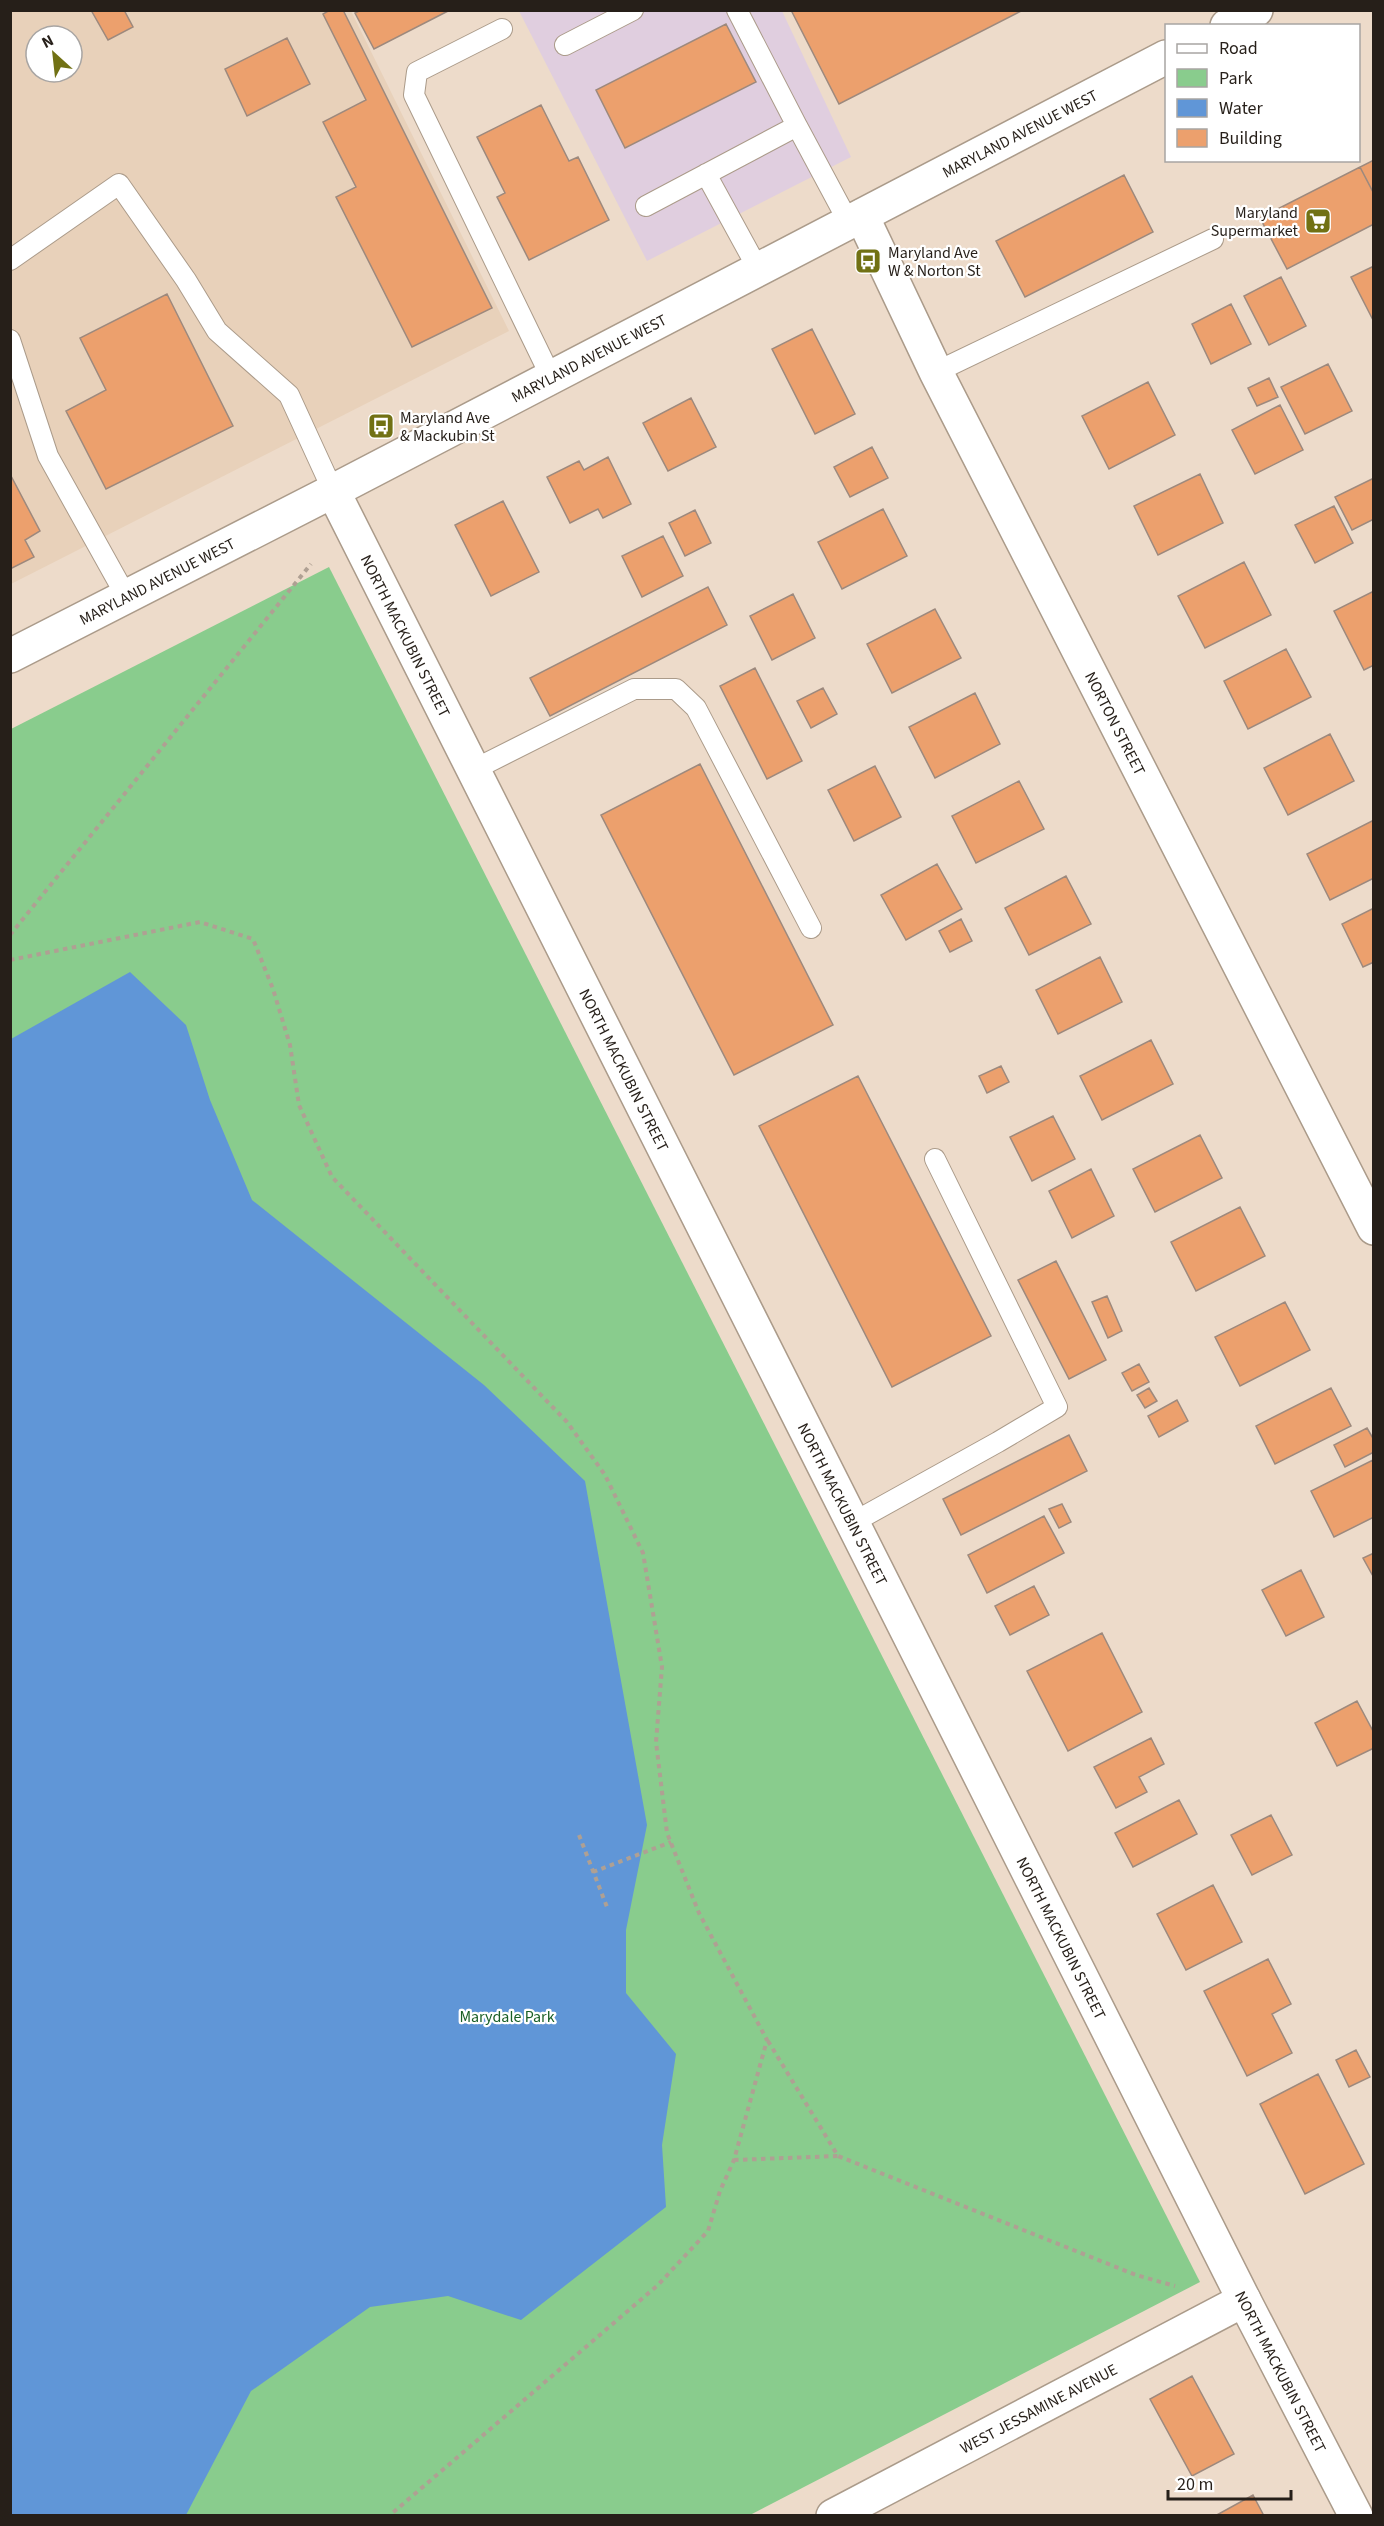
<svg xmlns="http://www.w3.org/2000/svg" width="1384" height="2526" font-family="'Source Sans 3',sans-serif">
  <style>
    .commercial { fill: #e0cedf }
    .built { fill: #e8d1ba; fill-rule: evenodd }
    .green { fill: #89cc8d }
    .water { fill: #6096d7 }
    .building { fill: #eca06d; stroke: #9d897d; stroke-width: 1.5 }
    .lines { fill: none; stroke-linecap: round; stroke-linejoin: round }
    .lane-casing { stroke: #ab9b8a; stroke-width: 22 }
    .street-casing { stroke: #ab9b8a; stroke-width: 36 }
    .secondary-casing { stroke: #ab9b8a; stroke-width: 36 }
    .path { stroke: #afa093; stroke-width: 4; stroke-dasharray: 4.5 4.5; stroke-linecap: butt }
    .lane { stroke: #fff; stroke-width: 20 }
    .street { stroke: #fff; stroke-width: 33 }
    .secondary { stroke: #fff; stroke-width: 33 }
    .labels { text-anchor: middle; stroke-width: 4.5; stroke-linejoin: round; paint-order: stroke }
    .street-label { font-size: 16px; fill: #261f19; stroke: #fff }
    .poi-label { font-size: 16px; fill: #261f19; stroke: #fff; text-anchor: start }
    .park-label { font-size: 16px; fill: #195f25; stroke: #fff }
  </style>
  <rect width="100%" height="100%" fill="#eddbca"/>
  <path class="commercial" d="M 519,11 L 782,11 L 851,157 L 647,261 Z"/>
  <path class="built" d="M 11,11 L 351,11 L 509,331 L 11,584 ZM 36,36 L 72,36 L 72,72 L 36,72 Z"/>
  <path class="green" d="M 329,567 L 1200,2282 L 750,2515 L 11,2516 L 11,729 Z"/>
  <path class="water" d="M 130,972 L 186,1025 L 210,1100 L 252,1200 L 484,1385 L 585,1481 L 647,1825 L 626,1930 L 626,1993 L 676,2054 L 662,2145 L 666,2207 L 521,2320 L 448,2296 L 370,2307 L 251,2391 L 186,2515 L 11,2515 L 11,1039 Z"/>
  <path class="building" d="M 91,10 L 124,10 L 133,27 L 108,40 Z
    M 330,10 L 343,10 L 492,308 L 412,347 L 336,197 L 356,187 L 323,122 L 366,100 L 323,14 Z
    M 361,10 L 450,10 L 374,49 L 355,13 Z
    M 791,10 L 1023,10 L 839,104 Z
    M 726,24 L 756,82 L 625,148 L 596,90 Z
    M 287,38 L 310,84 L 247,116 L 225,69 Z
    M 541,105 L 569,161 L 578,157 L 609,220 L 529,260 L 497,197 L 505,193 L 477,137 Z
    M 1374,160 L 1374,194 L 1360,167 Z
    M 1360,167 L 1374,194 L 1374,224 L 1287,269 L 1260,218 Z
    M 1124,175 L 1153,232 L 1025,297 L 996,241 Z
    M 1374,266 L 1374,322 L 1351,277 Z
    M 1281,277 L 1306,326 L 1269,345 L 1244,296 Z
    M 167,294 L 233,426 L 106,489 L 66,411 L 106,390 L 80,338 Z
    M 1231,304 L 1251,344 L 1211,364 L 1192,324 Z
    M 812,329 L 855,414 L 815,434 L 772,349 Z
    M 1328,364 L 1352,411 L 1305,434 L 1281,387 Z
    M 1269,378 L 1278,397 L 1257,406 L 1248,388 Z
    M 1148,382 L 1175,435 L 1109,469 L 1082,416 Z
    M 691,398 L 716,447 L 668,471 L 643,423 Z
    M 1280,405 L 1303,450 L 1255,474 L 1232,430 Z
    M 872,447 L 888,478 L 850,497 L 834,467 Z
    M 608,457 L 631,504 L 603,518 L 598,509 L 570,523 L 547,477 L 579,461 L 584,470 Z
    M 10,474 L 40,531 L 25,540 L 34,557 L 10,569 Z
    M 1200,474 L 1223,523 L 1158,555 L 1134,506 Z
    M 1374,478 L 1374,519 L 1352,530 L 1335,497 Z
    M 503,501 L 539,572 L 491,596 L 455,525 Z
    M 1334,506 L 1353,543 L 1315,563 L 1295,525 Z
    M 883,509 L 907,556 L 842,589 L 818,542 Z
    M 695,510 L 711,543 L 685,556 L 669,523 Z
    M 663,536 L 683,576 L 642,597 L 622,556 Z
    M 1244,562 L 1271,615 L 1205,648 L 1178,596 Z
    M 708,587 L 727,625 L 550,716 L 530,678 Z
    M 1374,591 L 1374,665 L 1364,670 L 1334,611 Z
    M 793,594 L 815,638 L 772,660 L 750,616 Z
    M 935,609 L 961,658 L 892,693 L 867,644 Z
    M 1286,649 L 1311,697 L 1248,729 L 1224,681 Z
    M 755,668 L 802,761 L 767,779 L 720,686 Z
    M 823,688 L 837,714 L 811,728 L 797,701 Z
    M 975,693 L 1000,744 L 935,778 L 909,727 Z
    M 1330,734 L 1354,781 L 1288,815 L 1264,768 Z
    M 700,764 L 833,1025 L 734,1075 L 601,815 Z
    M 875,766 L 901,817 L 854,841 L 828,790 Z
    M 1019,781 L 1044,829 L 976,863 L 952,816 Z
    M 1374,820 L 1374,878 L 1330,900 L 1307,854 Z
    M 937,864 L 962,909 L 906,940 L 881,895 Z
    M 1066,876 L 1091,924 L 1029,955 L 1005,908 Z
    M 1374,908 L 1374,962 L 1363,967 L 1342,924 Z
    M 961,919 L 972,941 L 950,952 L 939,931 Z
    M 1100,957 L 1122,1002 L 1058,1034 L 1036,990 Z
    M 1151,1040 L 1173,1084 L 1102,1120 L 1080,1076 Z
    M 1001,1066 L 1009,1082 L 987,1093 L 979,1076 Z
    M 858,1076 L 991,1336 L 892,1387 L 759,1126 Z
    M 1053,1116 L 1075,1159 L 1032,1181 L 1010,1137 Z
    M 1200,1135 L 1222,1178 L 1155,1212 L 1133,1169 Z
    M 1091,1169 L 1114,1216 L 1072,1238 L 1049,1191 Z
    M 1240,1207 L 1265,1256 L 1196,1291 L 1171,1242 Z
    M 1056,1261 L 1106,1360 L 1069,1379 L 1018,1280 Z
    M 1107,1296 L 1122,1331 L 1108,1338 L 1092,1302 Z
    M 1285,1302 L 1310,1350 L 1240,1386 L 1215,1337 Z
    M 1139,1364 L 1149,1382 L 1132,1391 L 1122,1373 Z
    M 1149,1388 L 1157,1401 L 1145,1408 L 1137,1395 Z
    M 1331,1388 L 1351,1426 L 1275,1464 L 1256,1426 Z
    M 1177,1400 L 1188,1421 L 1159,1437 L 1148,1416 Z
    M 1367,1428 L 1374,1440 L 1374,1452 L 1345,1467 L 1334,1445 Z
    M 1069,1435 L 1087,1471 L 961,1535 L 943,1499 Z
    M 1373,1460 L 1374,1517 L 1334,1537 L 1311,1491 Z
    M 1062,1504 L 1071,1522 L 1059,1528 L 1049,1509 Z
    M 1044,1516 L 1064,1553 L 987,1593 L 968,1555 Z
    M 1374,1553 L 1374,1578 L 1363,1558 Z
    M 1301,1570 L 1324,1617 L 1286,1636 L 1262,1590 Z
    M 1034,1586 L 1049,1615 L 1010,1635 L 995,1606 Z
    M 1102,1633 L 1142,1712 L 1068,1751 L 1027,1671 Z
    M 1357,1701 L 1374,1733 L 1374,1748 L 1337,1766 L 1315,1723 Z
    M 1151,1738 L 1164,1764 L 1139,1777 L 1147,1792 L 1116,1808 L 1094,1767 Z
    M 1179,1800 L 1197,1834 L 1133,1867 L 1115,1833 Z
    M 1271,1815 L 1292,1855 L 1252,1875 L 1231,1835 Z
    M 1213,1885 L 1242,1942 L 1186,1970 L 1157,1914 Z
    M 1268,1959 L 1291,2004 L 1272,2014 L 1292,2053 L 1247,2076 L 1204,1991 Z
    M 1356,2050 L 1370,2077 L 1349,2087 L 1336,2060 Z
    M 1318,2074 L 1364,2164 L 1305,2194 L 1260,2104 Z
    M 1192,2376 L 1234,2454 L 1192,2476 L 1150,2399 Z
    M 1253,2495 L 1264,2516 L 1215,2516 Z"/>
  <g class="lines">
    <defs>
      <path id="lane" d="M 502,29 L 417,72 L 414,95 L 551,377
        M 565,45 L 633,10
        M 797,126 L 849,223
        M 706,174 L 758,269
        M 646,206 L 797,126 L 737,10
        M 10,260 L 119,184 L 186,280 L 217,331 L 289,395 L 333,491
        M 10,340 L 48,456 L 126,596
        M 936,372 L 1213,239
        M 473,770 L 634,689 L 676,689 L 696,708 L 811,928
        M 852,1523 L 998,1442 L 1057,1407 L 935,1159"/>
      <g id="street">
        <path id="s1" d="M 862,216 L 936,372 L 1374,1228"/>
        <path id="s2" d="M 333,491 L 1244,2300 L 1356,2516"/>
        <path id="s3" d="M 833,2516 L 1244,2300"/>
      </g>
      <g id="secondary">
        <path d="M 1227,26 L 1256,10"/>
        <path id="s4" d="M 10,656 L 333,491 L 1166,57"/>
      </g>
    </defs>
    <use href="#lane" class="lane-casing"/>
    <use href="#street" class="street-casing"/>
    <use href="#secondary" class="secondary-casing"/>
    <path class="path" d="M 10,935 L 311,564
      M 10,960 L 200,922 L 253,939 L 273,989 L 290,1045 L 299,1105 L 332,1177 L 567,1422 L 605,1475 L 643,1553 L 662,1667 L 656,1742 L 667,1833 L 699,1913 L 767,2040 L 734,2160 L 720,2191 L 708,2231 L 658,2285 L 389,2516
      M 579,1835 L 607,1907
      M 593,1872 L 671,1842
      M 768,2041 L 838,2156 L 1136,2275 L 1175,2286
      M 734,2160 L 838,2156"/>
    <use href="#lane" class="lane"/>
    <use href="#street" class="street"/>
    <use href="#secondary" class="secondary"/>
  </g>
  <defs>
    <symbol id="supermarket-square" viewBox="-11 -11 22 22"><rect x="-9" y="-9" width="18" height="18" rx="4" fill="#717114" stroke="#fff"/><path d="M-6-5.5h2.5l.6 2H6L4.5 2H-2.5L-4.4-4H-6ZM-1.5 3.2a1.3 1.3 0 1 0 .1 0ZM3 3.2a1.3 1.3 0 1 0 .1 0Z" fill="#fff"/></symbol>
    <symbol id="bus-square" viewBox="-11 -11 22 22"><rect x="-9" y="-9" width="18" height="18" rx="4" fill="#717114" stroke="#fff"/><path d="M-5-6H5V4H4V6H2V4H-2V6H-4V4H-5ZM-3.5-4V0h7V-4ZM-3.5 1.2v1.5H-2V1.2ZM2 1.2v1.5H3.5V1.2Z" fill="#fff"/></symbol>
  </defs>
  <g fill-rule="evenodd">
    <use href="#supermarket-square" x="1303" y="206" width="30" height="30"/>
    <use href="#bus-square" x="853" y="246" width="30" height="30"/>
    <use href="#bus-square" x="366" y="411" width="30" height="30"/>
  </g>
  <g class="labels">
    <g class="street-label">
      <text dy="6" stroke="none"><textPath href="#s4" startOffset="1137">MARYLAND AVENUE WEST</textPath></text>
      <text dy="6" stroke="none"><textPath href="#s4" startOffset="651">MARYLAND AVENUE WEST</textPath></text>
      <text dy="6" stroke="none"><textPath href="#s4" startOffset="165">MARYLAND AVENUE WEST</textPath></text>
      <text dy="6" stroke="none"><textPath href="#s2" startOffset="162">NORTH MACKUBIN STREET</textPath></text>
      <text dy="6" stroke="none"><textPath href="#s1" startOffset="567">NORTON STREET</textPath></text>
      <text dy="6" stroke="none"><textPath href="#s2" startOffset="648">NORTH MACKUBIN STREET</textPath></text>
      <text dy="6" stroke="none"><textPath href="#s2" startOffset="1134">NORTH MACKUBIN STREET</textPath></text>
      <text dy="6" stroke="none"><textPath href="#s2" startOffset="1620">NORTH MACKUBIN STREET</textPath></text>
      <text dy="6" stroke="none"><textPath href="#s2" startOffset="2106">NORTH MACKUBIN STREET</textPath></text>
      <text dy="6" stroke="none"><textPath href="#s3" startOffset="232">WEST JESSAMINE AVENUE</textPath></text>
    </g>
    <g class="poi-label">
      <text x="1298" y="218" text-anchor="end">Maryland<tspan x="1298" dy="18">Supermarket</tspan></text>
      <text x="888" y="258">Maryland Ave<tspan x="888" dy="18">W &amp; Norton St</tspan></text>
      <text x="400" y="423">Maryland Ave<tspan x="400" dy="18">&amp; Mackubin St</tspan></text>
    </g>
    <g class="park-label">
      <text x="507" y="2022">Marydale Park</text>
    </g>
  </g>
  <rect width="1384" height="2526" fill="none" stroke="#261f19" stroke-width="24"/>
  <rect x="1165" y="24" width="195" height="138" fill="#ffffff" stroke="#a8a5a3" stroke-width="1.5"/>
  <rect x="1177" y="44" width="30" height="9" fill="#ffffff" stroke="#a8a5a3" stroke-width="1.5"/>
  <text x="1219" y="54" font-size="18" fill="#261f19">Road</text>
  <rect x="1177" y="69" width="30" height="18" fill="#89cc8d" stroke="#a8a5a3" stroke-width="1.5"/>
  <text x="1219" y="84" font-size="18" fill="#261f19">Park</text>
  <rect x="1177" y="99" width="30" height="18" fill="#6096d7" stroke="#a8a5a3" stroke-width="1.5"/>
  <text x="1219" y="114" font-size="18" fill="#261f19">Water</text>
  <rect x="1177" y="129" width="30" height="18" fill="#eca06d" stroke="#a8a5a3" stroke-width="1.5"/>
  <text x="1219" y="144" font-size="18" fill="#261f19">Building</text>
  <g transform="translate(54 54) rotate(333)"><circle r="28" fill="#ffffff" stroke="#a8a5a3" stroke-width="1.5"/>
  <path d="M0-4.5L10 22L0 15L-10 22Z" fill="#717114"/>
  <text y="-9" font-size="16" font-weight="bold" text-anchor="middle" fill="#261f19">N</text>
  </g>
  <path d="M1168 2490v9h123v-9" fill="none" stroke="#261f19" stroke-width="3"/>
  <text x="1177" y="2490" font-size="18" fill="#261f19" stroke="#ffffff" stroke-width="4.5" paint-order="stroke">20 m</text>
</svg>
